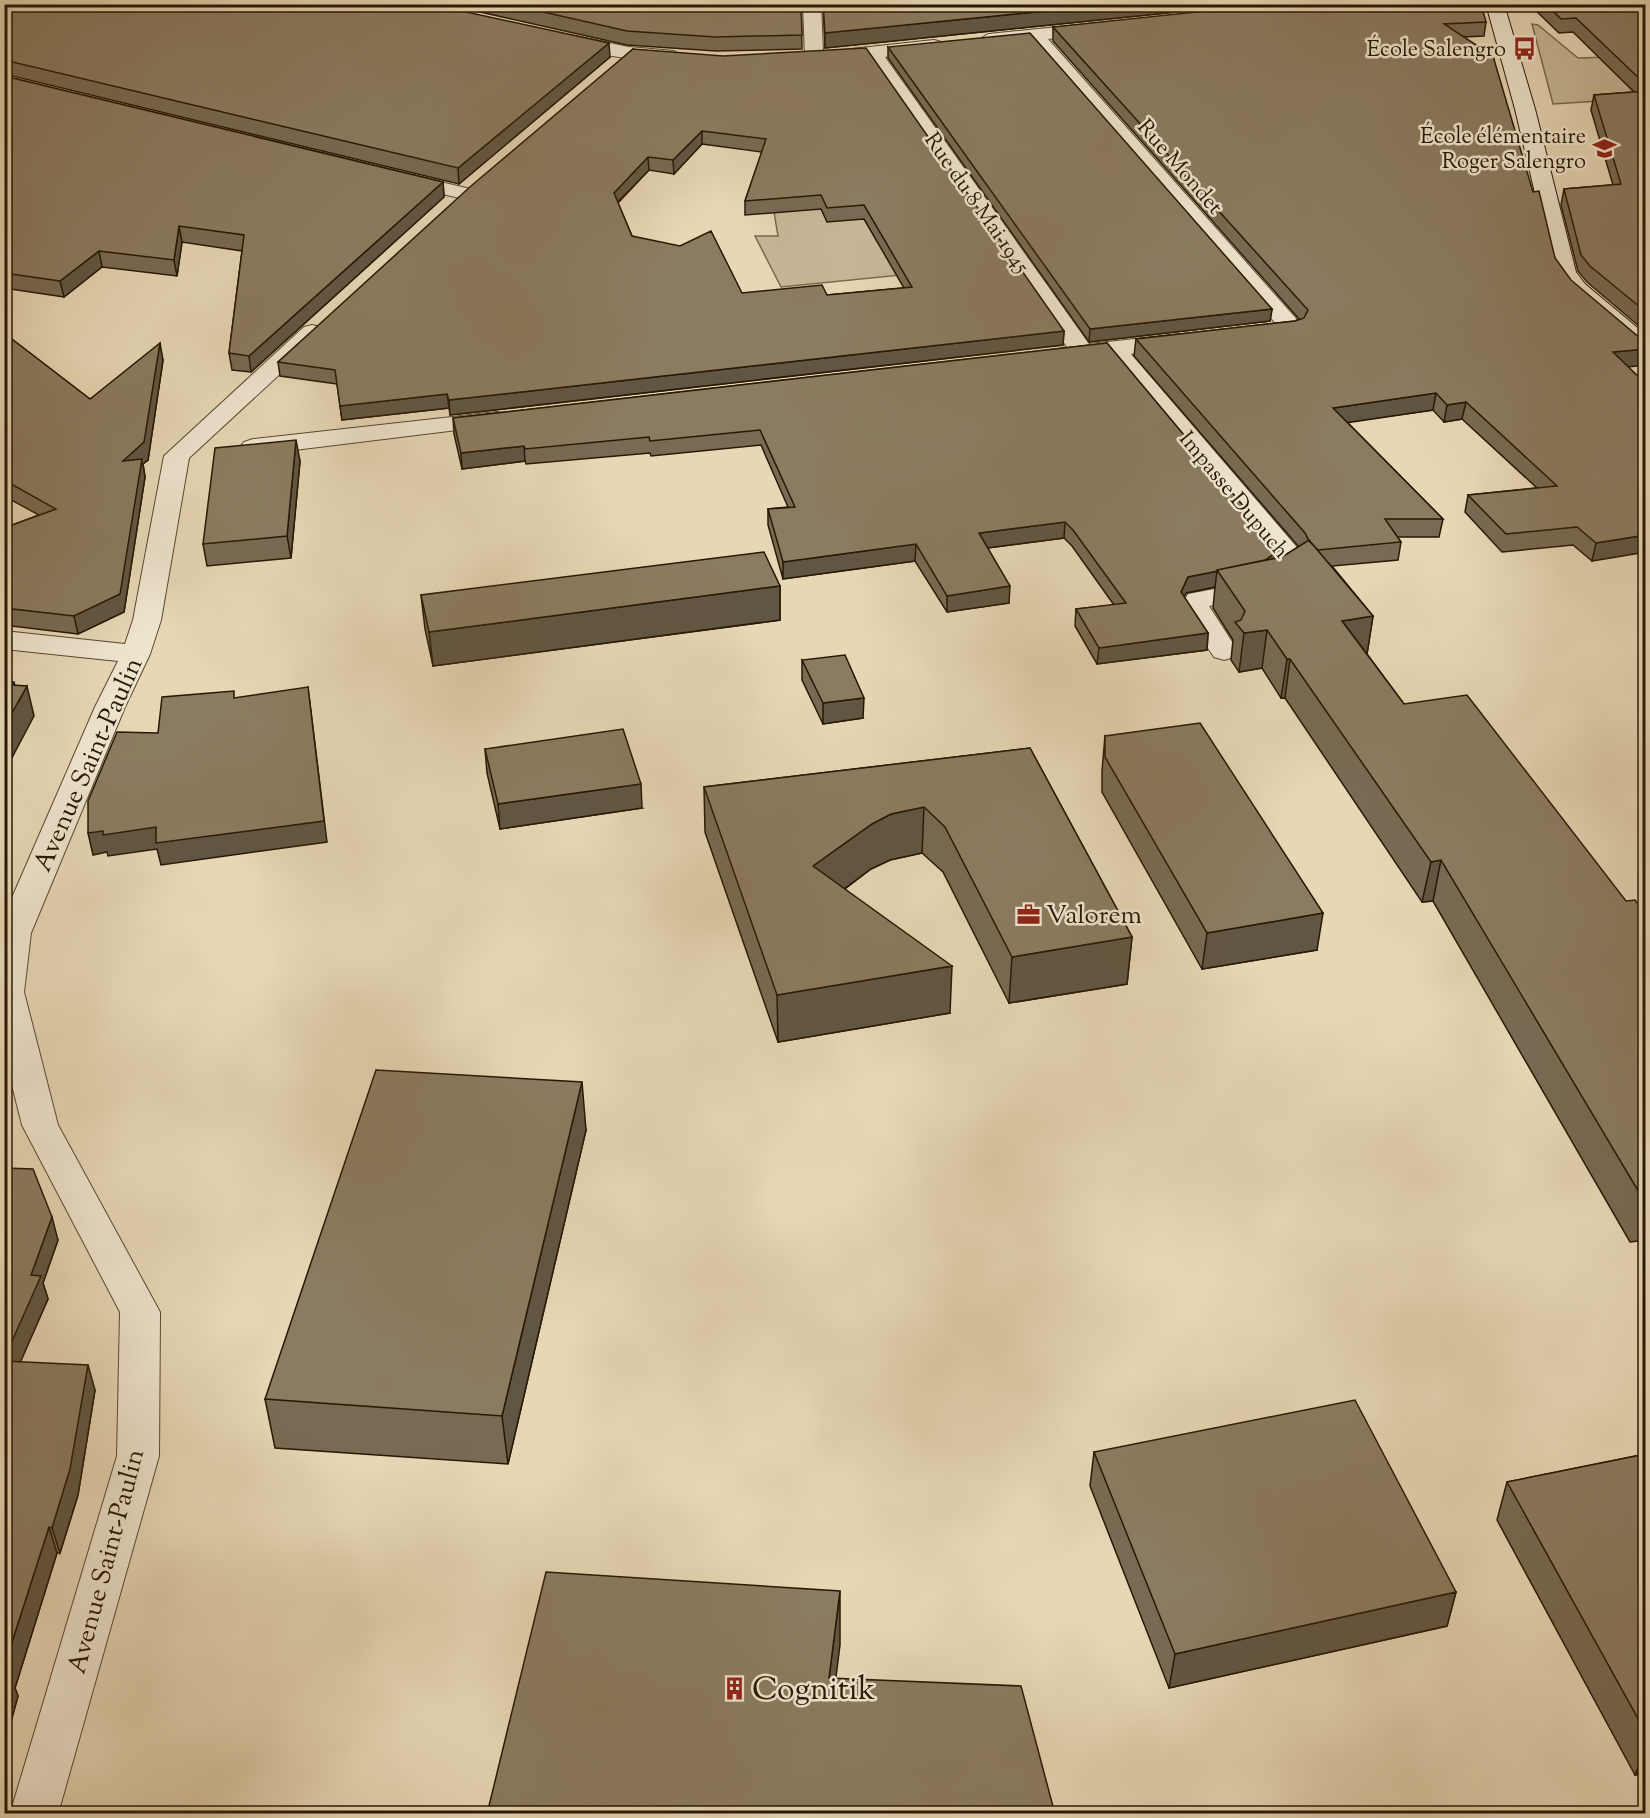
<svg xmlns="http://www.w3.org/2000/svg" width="1650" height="1818" font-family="'Sorts Mill Goudy',serif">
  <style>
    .green { fill: #c7b797; stroke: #78684e; stroke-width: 1.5 }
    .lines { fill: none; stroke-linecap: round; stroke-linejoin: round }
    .street-casing { stroke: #584830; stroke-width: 2 }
    .secondary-casing { stroke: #281804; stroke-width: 2 }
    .street { fill: #efe5cf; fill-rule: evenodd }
    .secondary { fill: #efe5cf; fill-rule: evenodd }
    .wall { fill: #786a53; stroke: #281804; stroke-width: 1.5; fill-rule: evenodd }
    .shaded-wall { fill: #615643; stroke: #281804; stroke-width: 1.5 }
    .building { fill: #8b7b60; stroke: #281804; stroke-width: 1.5; fill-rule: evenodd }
    .labels { text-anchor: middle; stroke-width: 5; stroke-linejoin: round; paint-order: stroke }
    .far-poi-label { font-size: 22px; fill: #281804; stroke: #efe5cf; text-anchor: end }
    .far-street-label { font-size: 22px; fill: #281804; stroke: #efe5cf }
    .street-label { font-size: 26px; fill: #281804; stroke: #efe5cf }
    .poi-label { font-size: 26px; fill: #281804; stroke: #efe5cf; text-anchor: start }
    .near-poi-label { font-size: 32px; fill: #281804; stroke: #efe5cf; text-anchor: start }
  </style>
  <rect width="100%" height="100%" fill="#e7d7b5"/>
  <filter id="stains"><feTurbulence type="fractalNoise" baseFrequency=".00333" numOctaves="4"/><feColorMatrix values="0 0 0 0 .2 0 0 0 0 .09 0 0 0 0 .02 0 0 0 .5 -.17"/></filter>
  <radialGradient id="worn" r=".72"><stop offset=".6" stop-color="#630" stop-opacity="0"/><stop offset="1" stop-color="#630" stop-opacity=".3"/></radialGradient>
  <path class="green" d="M 1532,24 L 1538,25 L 1578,58 L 1612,57 L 1645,98 L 1553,104 Z
    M 956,198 L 1002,265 L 781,287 L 755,236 L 778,236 L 774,212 Z"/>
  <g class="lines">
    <defs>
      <path id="street" d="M 803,4 L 821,4 L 823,52 L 934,40 L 941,42 L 943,46 L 941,50 L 885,57 L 1089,344 L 1180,334 L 1188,336 L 1192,341 L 1188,346 L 1131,354 L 1301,552 L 1309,569 C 1287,600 1243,600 1209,606 L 1238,651 L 1234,657 L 1224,660 L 1214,657 L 1184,613 L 1181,607 L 1188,594 L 1262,580 L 1281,567 L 1278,560 L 1108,356 L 1067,361 L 1059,359 L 1055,354 L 1059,349 L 1067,347 L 867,58 L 824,63 L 807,61 L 805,57 Z
        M 1098,23 L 1107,28 L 1104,32 L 1048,39 L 1300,323 L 1304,328 L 1300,333 L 1284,333 L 1029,41 L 988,46 L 979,40 L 988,34 Z
        M 565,34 L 629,47 L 674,51 L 683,57 C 673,72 578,49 558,44 L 556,40 L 558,36 Z
        M 401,173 L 471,189 L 475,193 L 471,197 L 464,199 L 394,183 L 391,179 L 394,175 Z
        M 312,325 L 320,327 L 324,332 L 320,337 L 189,458 L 161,620 L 150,654 L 125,707 L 31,933 L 24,992 L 58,1125 L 160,1312 L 159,1456 L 58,1814 L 10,1814 L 117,1456 L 120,1312 L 22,1125 L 4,1053 L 4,916 L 95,707 L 118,661 L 4,649 L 4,631 L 125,644 L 133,620 L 164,456 L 304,327 Z
        M 497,412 L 506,414 L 509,419 L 506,424 L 253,455 L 244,452 L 240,447 L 244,442 L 253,439 Z"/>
      <path id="secondary" d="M 1486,4 L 1504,4 L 1535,109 L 1576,272 L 1585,284 L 1646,335 L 1646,355 L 1638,353 L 1569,294 L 1554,273 L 1515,109 Z"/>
    </defs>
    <use href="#street" class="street-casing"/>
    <use href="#secondary" class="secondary-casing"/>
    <use href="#street" class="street"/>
    <use href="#secondary" class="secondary"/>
  </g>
  <path class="wall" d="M 4,4 L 801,4 L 802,49 L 716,51 L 627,45 L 480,12 L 448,8 L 610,57 L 459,184 L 4,74 Z
    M 823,4 L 1254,4 L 825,48 Z
    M 1529,4 L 1646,4 L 1646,332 L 1587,282 L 1578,271 L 1561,205 L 1564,189 L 1613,185 L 1591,110 L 1594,95 L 1634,92 L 1573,32 L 1559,33 Z
    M 1486,22 L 1484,36 L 1464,37 L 1533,192 L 1555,258 L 1628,367 L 1646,384 L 1592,561 L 1573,545 L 1502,552 L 1465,512 L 1468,495 L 1537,488 L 1462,419 L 1444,422 L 1433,410 L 1347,422 L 1443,519 L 1439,537 L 1397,537 L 1401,542 L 1398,560 L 1332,566 L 1373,616 L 1367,654 L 1404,704 L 1626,901 L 1646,915 L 1646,1240 L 1630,1242 L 1433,901 L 1422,902 L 1285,698 L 1281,698 L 1262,668 L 1239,672 L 1231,660 L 1233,640 L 1213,608 L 1215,587 L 1186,593 L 1184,597 L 1208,633 L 1207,650 L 1097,664 L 1075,626 L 1076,609 L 1114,605 L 1072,546 L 1064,538 L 988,548 L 1009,603 L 947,612 L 915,561 L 783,579 L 768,525 L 768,509 L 788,507 L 761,445 L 651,456 L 650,453 L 526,464 L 525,461 L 462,469 L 454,434 L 453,418 L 1107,343 L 1280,550 L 1279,558 L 1282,557 L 1299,547 L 1134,356 L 1136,339 L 1295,321 L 1299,319 L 1053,41 L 1053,27 Z
    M 888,47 L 1272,309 L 1270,321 L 1089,342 L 888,58 Z
    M 633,49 L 1064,331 L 1063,345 L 450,415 L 449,408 L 342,420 L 337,384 L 280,376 L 278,362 ZM 702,144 L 762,152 L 745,201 L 745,215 L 821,209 L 827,222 L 864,219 L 904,288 L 827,295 L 742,293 L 632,236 L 618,203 L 649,170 L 674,174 Z
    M 4,76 L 443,182 L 444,197 L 251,372 L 232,370 L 229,353 L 242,251 L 182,242 L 177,276 L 102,267 L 64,297 L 4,288 Z
    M 4,333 L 90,399 L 163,360 L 148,460 L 143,464 L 145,477 L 124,612 L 78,634 L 4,625 L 4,528 L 39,515 L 4,496 Z
    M 300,461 L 291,558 L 207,566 L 203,544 Z
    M 780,586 L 780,620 L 433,666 L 425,629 L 421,595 Z
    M 802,660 L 863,718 L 823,724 L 802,680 Z
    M 1105,736 L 1317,950 L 1202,969 L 1102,792 L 1102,771 Z
    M 1030,748 L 1132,937 L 1127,984 L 1009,1003 L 943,872 L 922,853 L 890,860 L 871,869 L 845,889 L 950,1013 L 778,1042 L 705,832 L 704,787 Z
    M 485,749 L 642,808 L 500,829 L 487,773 Z
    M 586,1130 L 508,1464 L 275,1448 L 265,1399 Z
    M 4,1168 L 58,1240 L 43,1283 L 48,1299 L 20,1362 L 95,1390 L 78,1495 L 60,1553 L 57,1553 L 15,1688 L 18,1696 L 4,1747 Z
    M 1094,1452 L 1456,1592 L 1447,1626 L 1169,1688 L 1090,1486 Z
    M 1646,1454 L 1646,1773 L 1635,1775 L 1497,1520 L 1507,1482 Z"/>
  <path class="shaded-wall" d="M 1117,4 L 1254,4 L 825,48 L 825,33 Z
    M 609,43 L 610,57 L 459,184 L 458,168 Z
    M 702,131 L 702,144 L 674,174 L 673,160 Z
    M 648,157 L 649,170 L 614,206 L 614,193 Z
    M 443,182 L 444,197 L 251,372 L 249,356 Z
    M 179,226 L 182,242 L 177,276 L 174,260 Z
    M 99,251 L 102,267 L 64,297 L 60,281 Z
    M 1272,309 L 1270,321 L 1089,342 L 1090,329 Z
    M 1064,331 L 1063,345 L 450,415 L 449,400 Z
    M 160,343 L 163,360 L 148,460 L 143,464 L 145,477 L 124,612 L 78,634 L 74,616 Z
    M 1646,349 L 1646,365 L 1609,369 L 1613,352 Z
    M 1436,393 L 1433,410 L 1331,425 L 1333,408 Z
    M 447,394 L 449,408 L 342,420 L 340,406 Z
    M 1466,402 L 1462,419 L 1444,422 L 1447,405 Z
    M 296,440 L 300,461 L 291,558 L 287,536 Z
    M 524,446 L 525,461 L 462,469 L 461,453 Z
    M 1065,522 L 1064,538 L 979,549 L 979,533 Z
    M 1646,535 L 1646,552 L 1592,561 L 1596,543 Z
    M 916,544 L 915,561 L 783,579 L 783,562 Z
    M 1280,550 L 1278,566 L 1227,585 Z
    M 1217,571 L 1215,587 L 1186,593 L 1179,608 L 1181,592 L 1188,577 Z
    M 780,586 L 780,620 L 433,666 L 429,632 Z
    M 1010,586 L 1009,603 L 947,612 L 947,596 Z
    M 1373,616 L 1367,654 L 1342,621 Z
    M 1267,630 L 1262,668 L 1239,672 L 1244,633 Z
    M 1208,633 L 1207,650 L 1097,664 L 1099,648 Z
    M 1287,659 L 1290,659 L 1285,698 L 1281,698 Z
    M 14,682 L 19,701 L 27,686 L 34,716 L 6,769 L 8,778 L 4,785 L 4,727 Z
    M 308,687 L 327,842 L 161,865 L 157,849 L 108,856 L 107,852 L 93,855 L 88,833 Z
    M 864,698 L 863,718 L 823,724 L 823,703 Z
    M 641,784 L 642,808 L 500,829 L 498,804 Z
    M 924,807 L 922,853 L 890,860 L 871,869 L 813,912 L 813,866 L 872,824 L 891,814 Z
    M 1441,860 L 1433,901 L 1422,902 L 1431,862 Z
    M 1323,913 L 1317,950 L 1202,969 L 1207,933 Z
    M 1132,937 L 1127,984 L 1009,1003 L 1012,957 Z
    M 952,966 L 950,1013 L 778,1042 L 777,995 Z
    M 582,1082 L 586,1130 L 508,1464 L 502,1416 Z
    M 52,1217 L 58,1240 L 43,1283 L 48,1299 L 10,1386 L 4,1370 L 4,1359 L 31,1275 Z
    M 88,1365 L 95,1390 L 78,1495 L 60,1553 L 52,1528 Z
    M 49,1527 L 57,1553 L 15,1688 L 18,1696 L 4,1747 L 4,1667 Z
    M 840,1591 L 840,1645 L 829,1732 L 829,1678 Z
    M 1456,1592 L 1447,1626 L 1169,1688 L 1175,1654 Z
    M 1646,1747 L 1646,1773 L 1635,1775 Z"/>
  <path class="building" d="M 4,4 L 430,4 L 609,43 L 458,168 L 4,60 Z
    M 508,4 L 801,4 L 802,35 L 715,37 L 627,31 Z
    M 823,4 L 1117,4 L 825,33 Z
    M 1272,4 L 1481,4 L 1486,22 L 1444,24 L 1493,56 L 1533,192 L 1539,191 L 1555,258 L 1571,280 L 1640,338 L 1646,340 L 1646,349 L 1613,352 L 1646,384 L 1646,535 L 1596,543 L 1577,527 L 1506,534 L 1468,495 L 1557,486 L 1466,402 L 1447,405 L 1436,393 L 1333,408 L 1443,519 L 1385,519 L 1401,542 L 1318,550 L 1309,541 L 1305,533 L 1136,339 L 1295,321 L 1304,318 L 1308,310 L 1053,27 Z
    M 1546,4 L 1646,4 L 1646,85 L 1576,18 L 1561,19 Z
    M 1030,33 L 1272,309 L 1090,329 L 888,47 Z
    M 866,48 L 1064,331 L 449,400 L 447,394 L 340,406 L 335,370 L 278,362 L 471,186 L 633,49 L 723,56 ZM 702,131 L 766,139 L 745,201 L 821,195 L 827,208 L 864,205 L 912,287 L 827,295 L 822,285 L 742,293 L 711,231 L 680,246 L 632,236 L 614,193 L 648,157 L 673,160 Z
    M 4,76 L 443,182 L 249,356 L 229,353 L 244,235 L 179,226 L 174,260 L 99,251 L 60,281 L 4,273 L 4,179 L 8,178 L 4,177 Z
    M 1646,91 L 1646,312 L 1590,266 L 1581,255 L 1564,189 L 1621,184 L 1594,95 Z
    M 4,333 L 90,399 L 160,343 L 144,442 L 123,461 L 142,459 L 120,594 L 74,616 L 4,608 L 4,528 L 56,509 L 4,480 Z
    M 1107,343 L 1280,550 L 1265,560 L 1217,570 L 1218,571 L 1188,577 L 1181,592 L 1208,633 L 1099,648 L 1076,609 L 1126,603 L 1073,530 L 1065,522 L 979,533 L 1010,586 L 947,596 L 916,544 L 783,562 L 768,509 L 795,507 L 760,430 L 650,441 L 649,437 L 525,449 L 524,446 L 461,453 L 453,418 Z
    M 296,440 L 287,536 L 203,544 L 215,448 Z
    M 1309,540 L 1373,616 L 1342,621 L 1404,704 L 1467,695 L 1626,901 L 1635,900 L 1646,915 L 1646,1199 L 1643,1199 L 1441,860 L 1431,862 L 1290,659 L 1287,659 L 1267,630 L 1244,633 L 1235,622 L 1241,620 L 1245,611 L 1217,570 L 1282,557 Z
    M 764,552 L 780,586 L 429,632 L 421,595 Z
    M 845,655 L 864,698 L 823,703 L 802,660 Z
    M 14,682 L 13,685 L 27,686 L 4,727 L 4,683 Z
    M 308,687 L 324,821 L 156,843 L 156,827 L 103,835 L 103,831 L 88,833 L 88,801 L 117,732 L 158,733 L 162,697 L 234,691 L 234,698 Z
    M 1200,723 L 1323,913 L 1207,933 L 1105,757 L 1105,736 Z
    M 623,729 L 641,784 L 498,804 L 485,749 Z
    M 1030,748 L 1132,937 L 1012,957 L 945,827 L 924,807 L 891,814 L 872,824 L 813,866 L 952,966 L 777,995 L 704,787 Z
    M 376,1070 L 582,1082 L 502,1416 L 265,1399 Z
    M 4,1168 L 33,1169 L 52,1217 L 31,1275 L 41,1276 L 4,1359 Z
    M 4,1361 L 88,1365 L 70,1469 L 52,1528 L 49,1527 L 4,1667 Z
    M 1355,1400 L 1456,1592 L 1175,1654 L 1094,1452 Z
    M 1646,1454 L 1646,1733 L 1507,1482 Z
    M 546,1572 L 840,1591 L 829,1678 L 1021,1686 L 1055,1814 L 487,1814 Z
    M 4,1670 L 9,1671 L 4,1687 Z"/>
  <defs>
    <symbol id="bus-bare" viewBox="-9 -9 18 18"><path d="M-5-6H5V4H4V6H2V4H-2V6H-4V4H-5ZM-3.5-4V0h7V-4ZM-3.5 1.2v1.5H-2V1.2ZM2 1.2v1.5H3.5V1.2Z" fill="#8f2418" stroke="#efe5cf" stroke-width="2.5" paint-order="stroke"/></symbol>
    <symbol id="school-bare" viewBox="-9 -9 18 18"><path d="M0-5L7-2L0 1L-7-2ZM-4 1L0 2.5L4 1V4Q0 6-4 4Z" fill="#8f2418" stroke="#efe5cf" stroke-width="2.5" paint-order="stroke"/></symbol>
    <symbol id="office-bare" viewBox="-9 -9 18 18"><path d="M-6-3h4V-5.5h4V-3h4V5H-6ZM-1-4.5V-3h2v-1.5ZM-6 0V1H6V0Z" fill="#8f2418" stroke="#efe5cf" stroke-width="2.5" paint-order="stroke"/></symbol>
    <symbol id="building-bare" viewBox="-9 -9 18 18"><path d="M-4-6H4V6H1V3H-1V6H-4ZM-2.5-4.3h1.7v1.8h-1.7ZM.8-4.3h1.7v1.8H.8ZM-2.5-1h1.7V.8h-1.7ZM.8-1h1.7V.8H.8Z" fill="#8f2418" stroke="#efe5cf" stroke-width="2.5" paint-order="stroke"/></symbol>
  </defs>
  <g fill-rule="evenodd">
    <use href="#bus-bare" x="1508" y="32" width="33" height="33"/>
    <use href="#school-bare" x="1588" y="132" width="33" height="33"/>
    <use href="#office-bare" x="1012" y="898" width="33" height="33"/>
    <use href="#building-bare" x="718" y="1672" width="33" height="33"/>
  </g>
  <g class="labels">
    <g class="far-poi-label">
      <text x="1506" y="56">École Salengro</text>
      <text x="1586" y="143">École élémentaire<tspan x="1586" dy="25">Roger Salengro</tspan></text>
    </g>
    <g class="far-street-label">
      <text transform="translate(1181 166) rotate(49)" y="8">Rue Mondet</text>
      <text transform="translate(978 202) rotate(55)" y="8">Rue du 8 Mai 1945</text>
      <text transform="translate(1235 494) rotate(50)" y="8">Impasse Dupuch</text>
    </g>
    <g class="street-label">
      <text transform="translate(87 764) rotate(-66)" y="9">Avenue Saint-Paulin</text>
      <text transform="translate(105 1561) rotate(-75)" y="9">Avenue Saint-Paulin</text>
    </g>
    <g class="poi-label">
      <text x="1046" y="923">Valorem</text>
    </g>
    <g class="near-poi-label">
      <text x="752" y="1699">Cognitik</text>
    </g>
  </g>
  <rect width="1650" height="1818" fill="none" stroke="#e7d7b5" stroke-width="24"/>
  <rect x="6" y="6" width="1638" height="1806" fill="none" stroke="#281804" stroke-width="3"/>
  <rect x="12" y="12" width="1626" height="1794" fill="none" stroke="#281804" stroke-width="1.5"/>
  <rect width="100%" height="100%" filter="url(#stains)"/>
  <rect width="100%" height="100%" fill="url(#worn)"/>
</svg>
